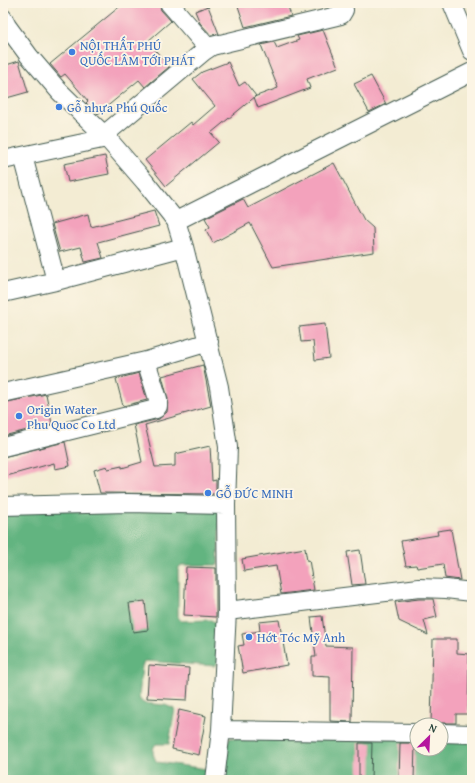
<svg xmlns="http://www.w3.org/2000/svg" width="475" height="783" font-family="'Gentium Book Plus',serif">
  <style>
    .forest { fill: #62b480; stroke: #40785a }
    .building { fill: #f3a2bc }
    .lines { fill: none; stroke-linecap: round; stroke-linejoin: round }
    .minor-casing { stroke: #3f574c; stroke-width: 20 }
    .minor { stroke: #fff; stroke-width: 18 }
    .shop-dot { fill: #3f7fe0; stroke: #fcf5e5; stroke-width: 1.5 }
    .labels { text-anchor: middle; stroke-width: 3.5; stroke-linejoin: round; paint-order: stroke }
    .shop-label { font-size: 13px; fill: #366cbe; stroke: #fcf5e5; text-anchor: start }
  </style>
  <rect width="100%" height="100%" fill="#fcf5e5"/>
  <filter id="ink" filterUnits="userSpaceOnUse"><feTurbulence type="fractalNoise" baseFrequency=".025" numOctaves="2"/><feDisplacementMap in="SourceGraphic" scale="8" xChannelSelector="R" yChannelSelector="G"/><feConvolveMatrix kernelMatrix="1 2 1 2 8 2 1 2 1" color-interpolation-filters="sRGB"/></filter>
  <filter id="wash" filterUnits="userSpaceOnUse"><feTurbulence type="fractalNoise" baseFrequency=".012" numOctaves="4" result="noise"/><feDisplacementMap in="SourceGraphic" scale="16" xChannelSelector="R" yChannelSelector="G"/><feGaussianBlur stdDeviation="0.9" result="paint"/><feColorMatrix in="noise" values="0 0 0 0 0 0 0 0 0 0 0 0 0 0 0 0 0 1.4 0 .05"/><feComposite in="paint" operator="in"/></filter>
  <g filter="url(#wash)">
    <rect width="100%" height="100%" fill="#f3ecd3"/>
    <path class="forest" d="M 220,508 L 218,565 L 181,565 L 178,569 L 178,617 L 181,621 L 211,620 L 218,624 L 219,661 L 215,666 L 145,661 L 142,666 L 139,698 L 143,703 L 165,705 L 175,709 L 169,744 L 156,744 C 151,749 153,756 157,762 L 207,769 L 208,780 L 127,780 L 120,777 L 116,780 L 3,780 L 3,510 Z
      M 230,738 L 417,738 L 417,749 L 441,749 L 441,739 L 472,740 L 472,780 L 221,780 L 224,749 Z"/>
    <g id="blocks">
      <path class="building" d="M 124,3 L 159,3 L 161,10 L 171,21 L 148,41 L 169,67 L 145,87 L 139,80 L 98,114 L 86,103 L 88,101 L 65,74 L 61,77 L 50,64 Z
        M 237,3 L 287,3 L 291,16 L 245,27 Z
        M 208,6 L 219,34 L 211,35 L 200,23 L 195,11 Z
        M 323,30 L 338,67 L 307,79 L 310,88 L 258,108 L 254,97 L 278,88 L 261,45 L 274,42 L 277,48 L 299,40 L 297,36 Z
        M 19,61 L 28,92 L 3,99 L 3,66 Z
        M 228,62 L 239,86 L 245,82 L 256,96 L 211,133 L 219,142 L 166,186 L 145,160 L 191,122 L 193,125 L 215,106 L 193,79 L 202,72 Z
        M 371,76 L 386,104 L 369,112 L 354,84 Z
        M 105,156 L 109,174 L 68,182 L 64,164 Z
        M 334,163 L 364,220 L 373,228 L 374,252 L 273,267 L 250,223 L 213,243 L 206,230 L 210,227 L 205,218 L 243,199 L 248,208 Z
        M 154,211 L 159,226 L 98,242 L 103,258 L 85,262 L 81,247 L 60,252 L 52,224 L 88,214 L 91,227 Z
        M 325,324 L 329,358 L 315,360 L 313,341 L 301,342 L 299,327 Z
        M 203,365 L 211,406 L 145,425 L 155,467 L 175,466 L 175,454 L 210,446 L 212,481 L 216,480 L 216,494 L 100,493 L 94,470 L 107,466 L 108,469 L 122,466 L 122,468 L 142,462 L 134,425 L 159,419 L 167,412 L 168,399 L 162,376 Z
        M 139,373 L 147,400 L 123,406 L 116,379 Z
        M 46,394 L 52,424 L 3,436 L 3,403 Z
        M 65,442 L 70,466 L 55,469 L 54,463 L 3,477 L 3,457 Z
        M 451,529 L 460,580 L 445,578 L 443,564 L 417,568 L 416,565 L 406,566 L 401,541 L 438,535 L 437,531 Z
        M 305,548 L 307,561 L 309,560 L 314,590 L 281,594 L 276,566 L 244,571 L 242,559 Z
        M 360,550 L 365,584 L 352,585 L 347,552 Z
        M 186,567 L 216,568 L 216,617 L 184,615 Z
        M 419,599 L 433,599 L 437,617 L 424,620 L 428,635 L 399,621 L 395,602 Z
        M 145,601 L 148,630 L 133,632 L 129,603 Z
        M 322,616 L 326,646 L 353,647 L 352,722 L 330,721 L 330,677 L 312,676 L 312,657 L 316,657 L 311,617 Z
        M 279,620 L 287,665 L 243,673 L 238,646 L 244,645 L 242,634 L 260,631 L 259,622 Z
        M 433,639 L 457,639 L 457,653 L 469,654 L 468,714 L 456,714 L 456,723 L 441,723 L 431,725 Z
        M 149,665 L 189,668 L 187,700 L 147,698 Z
        M 179,710 L 206,716 L 199,755 L 172,749 Z
        M 359,743 L 372,743 L 371,780 L 359,780 Z
        M 400,743 L 415,743 L 414,780 L 399,780 Z"/>
    </g>
  </g>
  <g filter="url(#ink)">
    <use href="#blocks" fill-opacity="0" stroke="#3f574c" stroke-width="1"/>
    <g class="lines">
      <defs>
        <path id="minor" d="M 169,3 L 208,48
          M 452,3 L 472,51
          M 3,18 L 7,26 L 29,56 L 59,91 L 107,138 L 145,182 L 176,221 L 184,247 L 219,387 L 228,447 L 226,505 L 227,611 L 221,730 L 215,780
          M 104,135 L 203,52 L 212,46 L 341,15 L 344,10 L 341,3
          M 23,156 L 56,281
          M 3,160 L 107,138
          M 176,221 L 472,72
          M 3,293 L 56,281 L 184,247
          M 3,393 L 146,361 L 209,342
          M 3,447 L 156,409 L 158,406 L 158,399 L 146,361
          M 3,506 L 128,503 L 226,505
          M 227,611 L 419,588 L 446,589 L 472,592
          M 221,730 L 417,733
          M 441,733 L 472,734"/>
      </defs>
      <use href="#minor" class="minor-casing"/>
      <use href="#minor" class="minor"/>
    </g>
  </g>
  <g class="shop-dot">
    <circle cx="72" cy="52" r="4"/>
    <circle cx="59" cy="107" r="4"/>
    <circle cx="19" cy="416" r="4"/>
    <circle cx="208" cy="493" r="4"/>
    <circle cx="249" cy="637" r="4"/>
  </g>
  <g class="labels">
    <g class="shop-label">
      <text x="80" y="50">NỘI THẤT PHÚ<tspan x="80" dy="15">QUỐC LÂM TỚI PHÁT</tspan></text>
      <text x="67" y="112">Gỗ nhựa Phú Quốc</text>
      <text x="27" y="414">Origin Water<tspan x="27" dy="15">Phu Quoc Co Ltd</tspan></text>
      <text x="216" y="498">GỖ ĐỨC MINH</text>
      <text x="257" y="642">Hớt Tóc Mỹ Anh</text>
    </g>
  </g>
  <rect width="475" height="783" fill="none" stroke="#fcf5e5" stroke-width="16"/>
  <g transform="translate(429 737) rotate(24)"><circle r="19" fill="#fcf5e5" stroke="#a4ab9e"/>
  <path d="M0-3L7 15L0 10L-7 15Z" fill="#b5179e"/>
  <text y="-6" font-size="11" font-weight="bold" text-anchor="middle" fill="#1f3d34">N</text>
  </g>
</svg>
